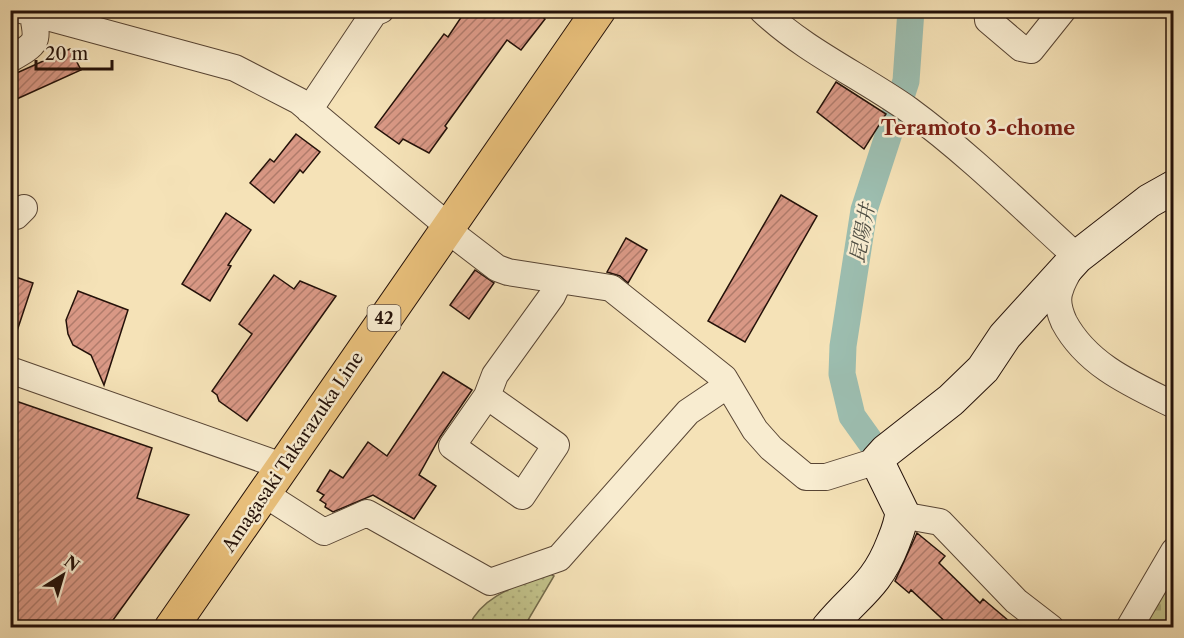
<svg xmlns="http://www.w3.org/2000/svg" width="1184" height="638" font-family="'Libre Caslon Text','Noto Serif JP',serif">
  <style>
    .cemetery { fill: url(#cemetery-stones); stroke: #736a4a; stroke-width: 1.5 }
    .park { fill: url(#park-dots); stroke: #736a4a; stroke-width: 1.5 }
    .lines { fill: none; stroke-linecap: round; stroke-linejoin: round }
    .canal { stroke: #9cbdaf; stroke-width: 27 }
    .building { fill: url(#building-hatch); stroke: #241109; stroke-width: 1.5 }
    .minor-casing { stroke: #584534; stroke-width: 28 }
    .secondary-casing { stroke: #241109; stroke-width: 35 }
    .primary-casing { stroke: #241109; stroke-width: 35 }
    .minor { stroke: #f8ecd0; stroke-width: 26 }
    .secondary { stroke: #f8ecd0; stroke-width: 33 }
    .primary { stroke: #eac17c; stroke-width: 33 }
    .labels { text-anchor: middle; stroke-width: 5; stroke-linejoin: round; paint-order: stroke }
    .shield { fill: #f8ecd0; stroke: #645345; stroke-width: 1.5 }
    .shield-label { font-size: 16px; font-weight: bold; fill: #241109 }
    .street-label { font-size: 18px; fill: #241109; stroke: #f8ecd0 }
    .neighbourhood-label { font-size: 20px; font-weight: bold; fill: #7a1f14; stroke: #f8ecd0 }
    .water-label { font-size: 20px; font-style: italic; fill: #4e4d43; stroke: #f8ecd0 }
  </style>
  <defs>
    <pattern id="cemetery-stones" width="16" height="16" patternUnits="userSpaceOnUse" patternTransform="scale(1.5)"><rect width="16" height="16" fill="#c2c28a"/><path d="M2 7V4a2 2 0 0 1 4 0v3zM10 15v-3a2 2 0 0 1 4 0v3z" fill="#a7a676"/></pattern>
    <pattern id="park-dots" width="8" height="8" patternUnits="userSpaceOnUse" patternTransform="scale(1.5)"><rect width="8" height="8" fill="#c2c28a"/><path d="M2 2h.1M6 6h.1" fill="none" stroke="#a7a676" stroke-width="1.8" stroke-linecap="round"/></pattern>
    <pattern id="building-hatch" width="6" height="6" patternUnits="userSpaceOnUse" patternTransform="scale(1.5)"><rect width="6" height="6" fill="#d99885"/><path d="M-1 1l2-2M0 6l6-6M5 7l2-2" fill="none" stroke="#b07b6b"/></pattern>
  </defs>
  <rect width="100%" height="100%" fill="#f5e2b7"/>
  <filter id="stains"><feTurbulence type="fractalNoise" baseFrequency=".00333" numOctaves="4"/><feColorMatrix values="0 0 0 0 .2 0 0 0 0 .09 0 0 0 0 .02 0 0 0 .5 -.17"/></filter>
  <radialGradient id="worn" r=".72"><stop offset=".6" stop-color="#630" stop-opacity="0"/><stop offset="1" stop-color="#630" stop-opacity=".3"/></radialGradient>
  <path class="cemetery" d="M 1173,567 L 1173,627 L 1138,627 Z"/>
  <path class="park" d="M 549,573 L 554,576 L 524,627 L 469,626 C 482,595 520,585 549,573 Z"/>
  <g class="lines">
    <path class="canal" d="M 877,451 L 852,416 L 842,374 L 843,346 L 864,210 L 906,81 L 911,10"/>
  </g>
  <path class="building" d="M 466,10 L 511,10 L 519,17 L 524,10 L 535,10 L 545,19 L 521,50 L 507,40 L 445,126 L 447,128 L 429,153 L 403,139 L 399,144 L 375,127 L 444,34 L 448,37 Z
    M 70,49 L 81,70 L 10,102 L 10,76 Z
    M 836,82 L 886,114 L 864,149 L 817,112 Z
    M 296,134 L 320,152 L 303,173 L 300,170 L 274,203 L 250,183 L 270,159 L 274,162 Z
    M 781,195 L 817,216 L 745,342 L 708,321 Z
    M 226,213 L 251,230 L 228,265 L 231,266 L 210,301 L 182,284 Z
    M 626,238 L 647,250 L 628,283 L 620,276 L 607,272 Z
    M 475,270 L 494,283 L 469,319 L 450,305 Z
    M 10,275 L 33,283 L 14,340 L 10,339 Z
    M 274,275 L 294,289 L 300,281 L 336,296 L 247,421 L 219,401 L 217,395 L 212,391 L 252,334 L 239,324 Z
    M 78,291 L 128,310 L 104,385 L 91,355 L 73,345 L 68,334 L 66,320 Z
    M 443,372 L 472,390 L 440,437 L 419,475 L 436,486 L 414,519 L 373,495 L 333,512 L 325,507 L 326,504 L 320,500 L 324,495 L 317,491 L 330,470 L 343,478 L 368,442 L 387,456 Z
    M 10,399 L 152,448 L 137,498 L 189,515 L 108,627 L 10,627 Z
    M 917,533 L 945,556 L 939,563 L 980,603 L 983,599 L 1016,627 L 951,627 L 911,590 L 909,593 L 895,581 Z"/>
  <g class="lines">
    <defs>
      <path id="minor" d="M 21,10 L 235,68 L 299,101 L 448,226 L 458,238 L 497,268 L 508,272 L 611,288 L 724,378 L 755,430 L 771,448 L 806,477 L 826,477 L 877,461
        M 762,10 C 805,51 861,76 909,110 C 969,154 1022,207 1077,257 C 1071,268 1063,279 1060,290 C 1056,300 1060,313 1064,322 C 1087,365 1131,384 1174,405
        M 987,10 L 988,20 L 1021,48 L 1031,50 L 1063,10
        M 10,59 C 40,42 38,42 32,10
        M 309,110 L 374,13 L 381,10
        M 16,216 L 24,208
        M 10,370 L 282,466
        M 487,396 L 556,445 L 522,496 L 452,446 L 487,396 L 495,375 L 552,296 L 559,281
        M 263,493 L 324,532 L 367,513 L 490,582 L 559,558 L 688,412 L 728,385
        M 901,515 L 940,522 L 1016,601 L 1051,628
        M 1129,628 L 1174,551"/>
      <path id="secondary" d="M 828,628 C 856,594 876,587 893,543 C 897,533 901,524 902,512 L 877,461 L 886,451 L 951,400 L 983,369 L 1005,336 L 1077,257 L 1149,201 L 1174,187"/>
      <path id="primary" d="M 171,628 L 599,10"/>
    </defs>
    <use href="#minor" class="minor-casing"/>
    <use href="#secondary" class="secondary-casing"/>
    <use href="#primary" class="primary-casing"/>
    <use href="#minor" class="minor"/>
    <use href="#secondary" class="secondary"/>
    <use href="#primary" class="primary"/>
  </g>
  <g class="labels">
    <rect class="shield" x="367.5" y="305" width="33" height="26" rx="4.5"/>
    <g class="shield-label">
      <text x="384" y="324">42</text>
    </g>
    <g class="street-label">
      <text transform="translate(293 452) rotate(-56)" y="6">Amagasaki Takarazuka Line</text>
    </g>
    <g class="neighbourhood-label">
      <text x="978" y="135">Teramoto 3-chome</text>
    </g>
    <g class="water-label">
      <text transform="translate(862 233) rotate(-79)" y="7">昆陽井</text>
    </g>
  </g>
  <rect width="1184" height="638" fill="none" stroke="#f5e2b7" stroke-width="36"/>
  <rect x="12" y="12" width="1160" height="614" fill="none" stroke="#241109" stroke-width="3"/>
  <rect x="18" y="18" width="1148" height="602" fill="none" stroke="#241109" stroke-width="1.5"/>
  <g transform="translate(63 575) rotate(37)" stroke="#f8ecd0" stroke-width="4.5" paint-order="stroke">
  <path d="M0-4.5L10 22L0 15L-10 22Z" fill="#241109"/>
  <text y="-9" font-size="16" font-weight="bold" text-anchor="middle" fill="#241109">N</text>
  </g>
  <path d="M36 60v9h76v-9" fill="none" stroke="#241109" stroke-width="3"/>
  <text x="45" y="60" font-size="18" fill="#241109" stroke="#f8ecd0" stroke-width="4.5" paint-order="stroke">20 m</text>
  <rect width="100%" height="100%" filter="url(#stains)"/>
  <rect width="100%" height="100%" fill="url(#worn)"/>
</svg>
